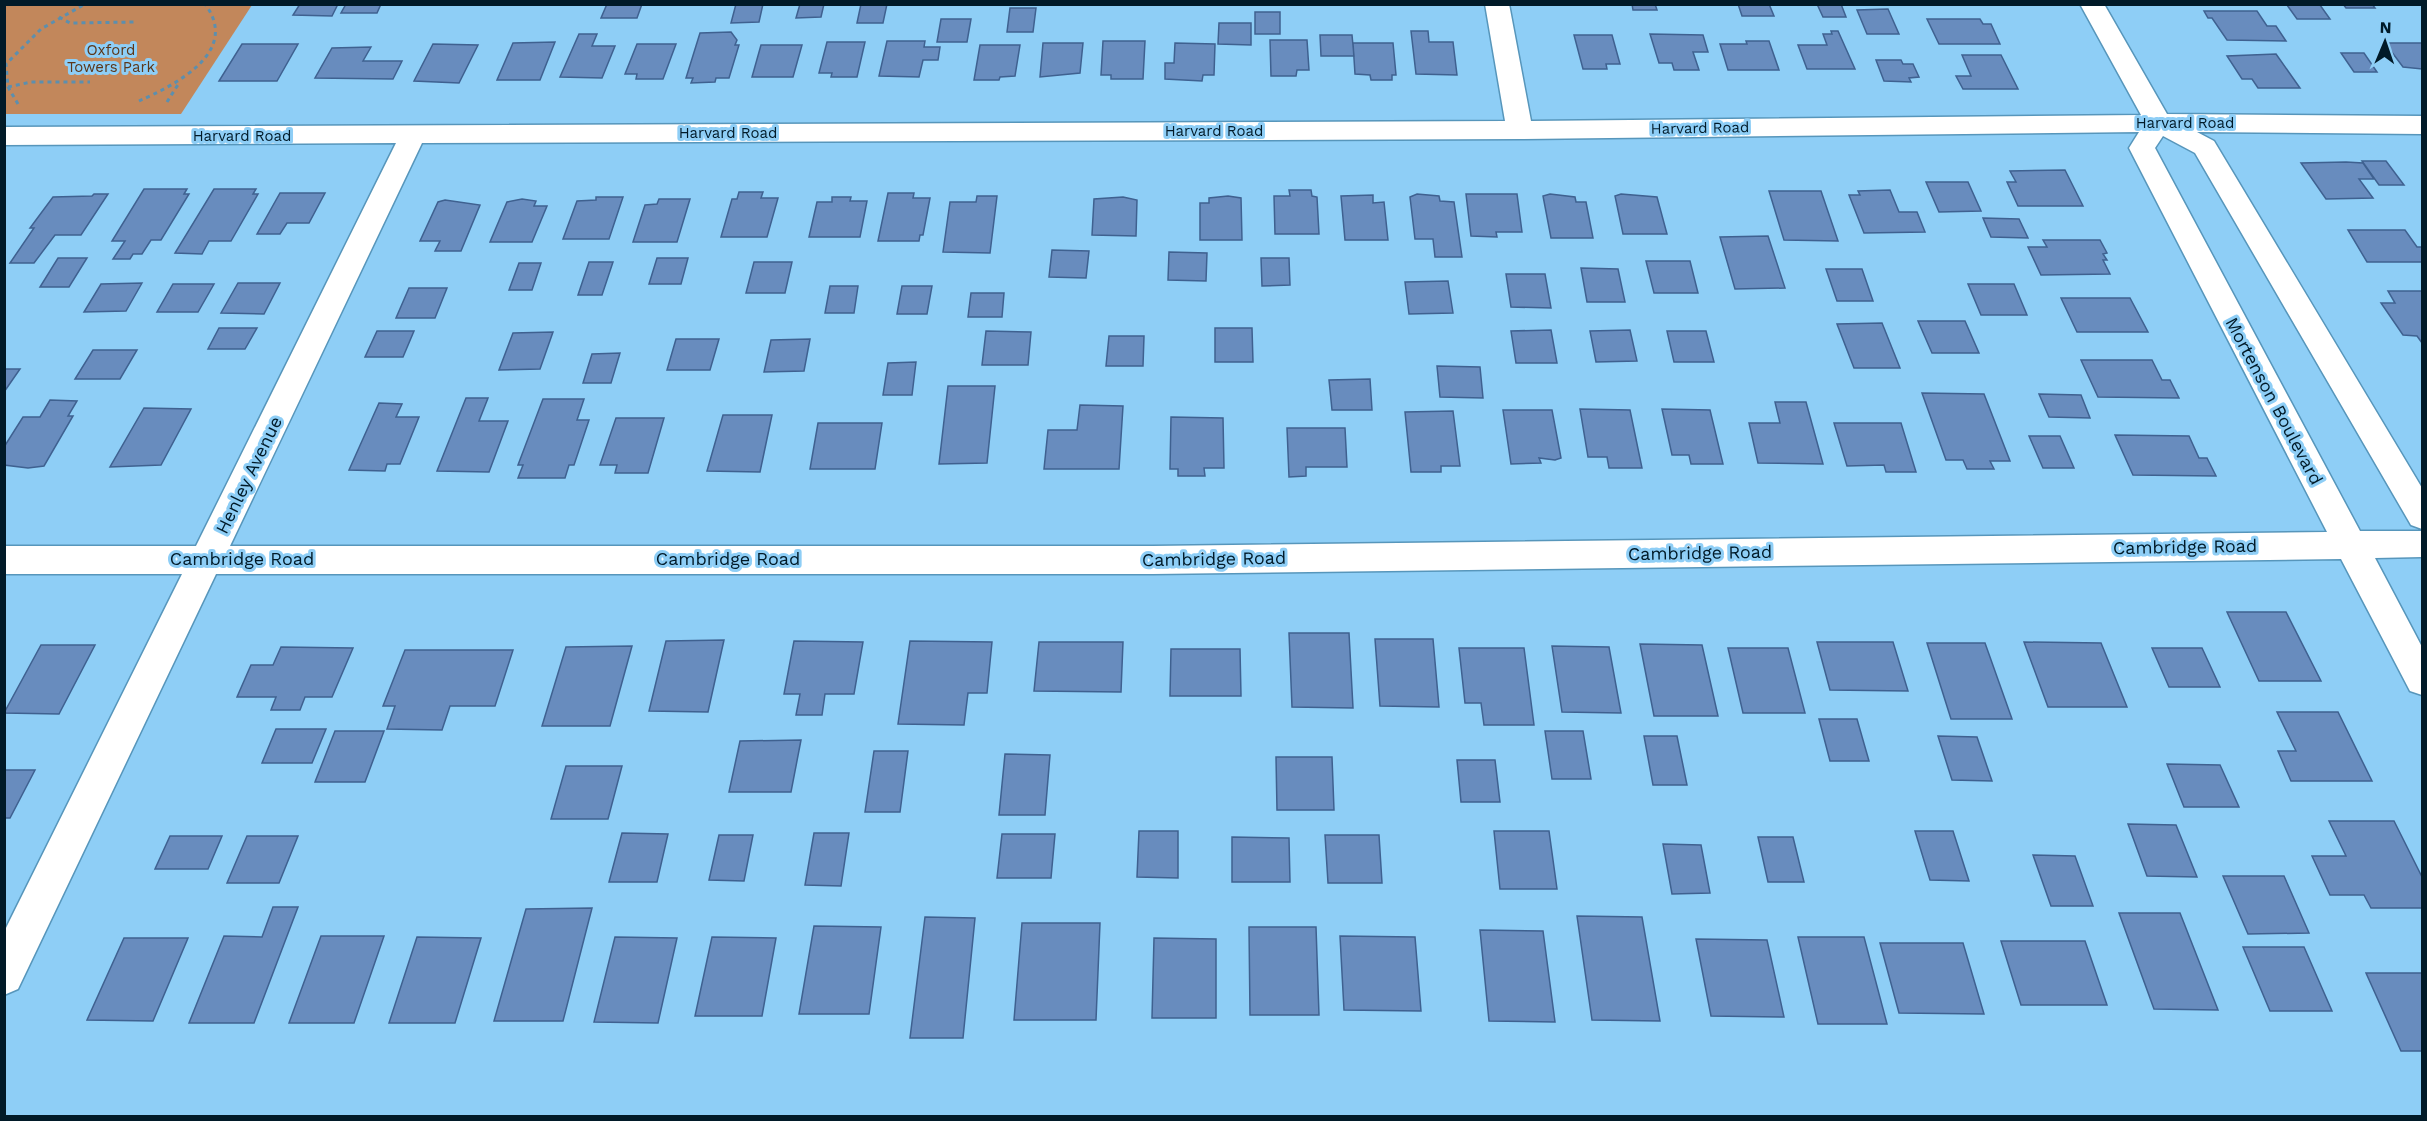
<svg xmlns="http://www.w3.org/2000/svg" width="2427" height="1121" font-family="'Work Sans',sans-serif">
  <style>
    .green { fill: #c2875b }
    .building { fill: #688cbe; stroke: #3f6190; stroke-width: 1.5 }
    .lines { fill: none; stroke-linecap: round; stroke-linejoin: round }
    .minor-casing { stroke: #5796bb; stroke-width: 3 }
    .path { stroke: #5c8fae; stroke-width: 3; stroke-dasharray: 4 4; stroke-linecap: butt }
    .minor { fill: #fff; fill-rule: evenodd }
    .labels { text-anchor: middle; stroke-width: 6; stroke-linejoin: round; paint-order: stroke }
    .far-park-label { font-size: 15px; fill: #5c3719; stroke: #8ecef6 }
    .far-street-label { font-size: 15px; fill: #011a28; stroke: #8ecef6 }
    .street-label { font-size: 18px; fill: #011a28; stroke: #8ecef6 }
  </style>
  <rect width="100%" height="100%" fill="#8ecef6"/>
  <path class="green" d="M 4,5 L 5,4 L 252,5 L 181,114 L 5,114 Z"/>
  <path class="building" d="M 300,4 L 338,4 L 332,16 L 293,15 Z
    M 346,4 L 381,4 L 377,13 L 341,13 Z
    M 607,4 L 642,4 L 637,18 L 601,18 Z
    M 736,4 L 763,4 L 759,22 L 731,23 Z
    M 800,4 L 824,4 L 821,17 L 796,18 Z
    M 861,4 L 887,4 L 883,23 L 857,23 Z
    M 1632,4 L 1655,4 L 1657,10 L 1633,10 Z
    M 1738,4 L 1769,4 L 1774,16 L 1742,16 Z
    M 1817,4 L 1841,4 L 1846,17 L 1823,17 Z
    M 2343,4 L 2372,4 L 2375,8 L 2346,8 Z
    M 2287,5 L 2320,5 L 2330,19 L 2297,19 Z
    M 1010,8 L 1036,8 L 1033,32 L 1007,32 Z
    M 1888,9 L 1899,34 L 1867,34 L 1857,10 Z
    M 2204,11 L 2257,11 L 2267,26 L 2276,26 L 2286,41 L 2227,40 L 2212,18 L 2208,18 Z
    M 1255,12 L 1280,12 L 1280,34 L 1255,34 Z
    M 941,19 L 971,19 L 967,42 L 937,42 Z
    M 1927,19 L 1980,19 L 1983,24 L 1991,24 L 2000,44 L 1939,44 Z
    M 1219,23 L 1251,23 L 1251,45 L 1218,44 Z
    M 1411,31 L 1428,31 L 1429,42 L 1453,42 L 1457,75 L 1416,74 Z
    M 1831,31 L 1838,31 L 1855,69 L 1807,69 L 1798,45 L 1827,45 L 1823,34 L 1832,34 Z
    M 731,32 L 737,40 L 735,45 L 739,45 L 729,78 L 716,78 L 715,82 L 691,83 L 693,78 L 686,78 L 700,33 Z
    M 579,34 L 597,34 L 592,46 L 615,46 L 602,78 L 560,77 Z
    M 1650,34 L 1703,35 L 1708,52 L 1693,52 L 1699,70 L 1674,70 L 1672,63 L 1659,63 Z
    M 1320,35 L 1352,35 L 1354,56 L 1321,56 Z
    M 1574,35 L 1612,35 L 1620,64 L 1606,64 L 1607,69 L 1583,69 Z
    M 1270,40 L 1307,40 L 1309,70 L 1297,70 L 1296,76 L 1271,76 Z
    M 887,41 L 925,41 L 924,47 L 940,47 L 938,60 L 923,60 L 919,77 L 879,76 Z
    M 1103,41 L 1145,41 L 1143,79 L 1111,79 L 1111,75 L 1101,75 Z
    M 1746,41 L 1769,41 L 1779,70 L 1728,70 L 1720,44 L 1747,44 Z
    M 555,42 L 540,80 L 497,80 L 513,43 Z
    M 827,42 L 865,42 L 857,77 L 831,77 L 832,73 L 819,73 Z
    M 1043,43 L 1083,43 L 1080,73 L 1040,77 Z
    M 1175,43 L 1215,44 L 1214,75 L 1203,75 L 1202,81 L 1165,79 L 1165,63 L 1174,63 Z
    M 1353,43 L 1393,43 L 1396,75 L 1392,75 L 1392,80 L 1371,80 L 1370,75 L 1355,74 Z
    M 2385,43 L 2422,43 L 2422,69 L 2403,67 Z
    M 242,44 L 298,44 L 277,81 L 219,81 Z
    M 433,44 L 478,45 L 459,83 L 414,81 Z
    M 637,44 L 676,44 L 663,79 L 636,79 L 637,74 L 625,74 Z
    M 761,45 L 802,45 L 793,77 L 752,77 Z
    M 980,45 L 1020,45 L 1015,76 L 1000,77 L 999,80 L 974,80 Z
    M 371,47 L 363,61 L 402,61 L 393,79 L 315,78 L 332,48 Z
    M 2341,53 L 2364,53 L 2377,72 L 2354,72 Z
    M 2276,54 L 2300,88 L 2258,88 L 2252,79 L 2242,79 L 2227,56 Z
    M 1962,55 L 2001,55 L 2018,89 L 1963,89 L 1956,76 L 1971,76 Z
    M 1876,60 L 1901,60 L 1903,64 L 1913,64 L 1919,77 L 1909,78 L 1911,82 L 1884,81 Z
    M 2362,161 L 2386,161 L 2404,185 L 2379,185 Z
    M 2346,162 L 2363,163 L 2374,179 L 2359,179 L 2373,198 L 2326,199 L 2301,163 Z
    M 2065,170 L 2083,206 L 2018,206 L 2007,182 L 2016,182 L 2010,171 Z
    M 1926,182 L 1968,182 L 1981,211 L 1939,212 Z
    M 144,189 L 187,189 L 184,194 L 189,194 L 161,240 L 151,240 L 142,254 L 133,254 L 130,259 L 113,259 L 125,241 L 112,241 Z
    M 214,189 L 256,189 L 253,194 L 258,194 L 231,241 L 209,241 L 202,254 L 175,253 Z
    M 1289,190 L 1311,190 L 1312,196 L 1317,197 L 1319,234 L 1275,234 L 1274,196 L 1290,196 Z
    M 1890,190 L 1899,212 L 1917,212 L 1925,232 L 1864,233 L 1849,195 L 1860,195 L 1858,191 Z
    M 1769,191 L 1821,191 L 1838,241 L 1784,240 Z
    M 739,192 L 763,192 L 761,198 L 778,198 L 767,237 L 721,237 L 732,199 L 737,199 Z
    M 280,193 L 325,193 L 309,223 L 287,223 L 280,234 L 257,234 Z
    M 888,193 L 914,193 L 913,198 L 930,198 L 923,235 L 920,235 L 919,241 L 878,241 Z
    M 94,194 L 108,194 L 81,235 L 55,235 L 34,263 L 10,263 L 34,228 L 30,228 L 53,197 L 92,196 Z
    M 1417,194 L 1439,196 L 1440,201 L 1454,202 L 1462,257 L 1435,257 L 1433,239 L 1415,239 L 1410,197 Z
    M 1466,194 L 1517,194 L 1522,232 L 1496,232 L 1497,237 L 1471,236 Z
    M 1550,194 L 1575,197 L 1576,202 L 1586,202 L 1593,238 L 1551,238 L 1543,196 Z
    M 1621,194 L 1657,197 L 1667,234 L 1623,234 L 1615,196 Z
    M 1373,195 L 1373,203 L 1384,202 L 1388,240 L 1345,240 L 1341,196 Z
    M 977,196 L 997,196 L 990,253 L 943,252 L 950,202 L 976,202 Z
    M 1228,196 L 1241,198 L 1242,240 L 1200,240 L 1200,203 L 1209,203 L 1209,198 Z
    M 596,197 L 623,197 L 609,239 L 563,239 L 577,201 L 596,200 Z
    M 832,197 L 851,197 L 850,201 L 867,201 L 860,237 L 809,237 L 817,202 L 832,202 Z
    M 1123,197 L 1137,200 L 1136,236 L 1092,235 L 1094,199 Z
    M 522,199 L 536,201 L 534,206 L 547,206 L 532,242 L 490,242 L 507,202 Z
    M 659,199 L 690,199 L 677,242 L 633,242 L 645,205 L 657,204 Z
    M 445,200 L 480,205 L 461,251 L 435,251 L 440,241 L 420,241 L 438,202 Z
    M 1983,218 L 2019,219 L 2028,238 L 1991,237 Z
    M 2348,230 L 2405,230 L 2417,247 L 2422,247 L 2422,262 L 2367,262 Z
    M 1768,236 L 1785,288 L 1735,289 L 1720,237 Z
    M 2043,240 L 2100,240 L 2107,253 L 2103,254 L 2107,260 L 2103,260 L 2110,274 L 2041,275 L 2028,247 L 2047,247 Z
    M 1052,250 L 1089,251 L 1086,278 L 1049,277 Z
    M 1169,252 L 1207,253 L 1206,281 L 1168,280 Z
    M 58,258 L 87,258 L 69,287 L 40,287 Z
    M 657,258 L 688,258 L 681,284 L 649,284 Z
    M 1261,258 L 1289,258 L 1290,285 L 1262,286 Z
    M 1646,261 L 1690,261 L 1698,293 L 1654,293 Z
    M 589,262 L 613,262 L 602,295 L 578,295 Z
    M 754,262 L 792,262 L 785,293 L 746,293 Z
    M 519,263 L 541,263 L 532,290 L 509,290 Z
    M 1581,268 L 1618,269 L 1625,302 L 1587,302 Z
    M 1826,269 L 1862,269 L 1873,301 L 1837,301 Z
    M 1506,274 L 1545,274 L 1551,308 L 1511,307 Z
    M 1448,281 L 1453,313 L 1409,314 L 1405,282 Z
    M 142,283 L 126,311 L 84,312 L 101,284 Z
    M 238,283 L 280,283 L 264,314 L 221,313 Z
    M 173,284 L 214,284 L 198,312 L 157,312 Z
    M 1968,284 L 2014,284 L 2027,315 L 1981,315 Z
    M 830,286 L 858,286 L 854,313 L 825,313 Z
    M 902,286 L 932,286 L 927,314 L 897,314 Z
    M 409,288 L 447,288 L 435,318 L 396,318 Z
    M 2388,291 L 2422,291 L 2422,343 L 2417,336 L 2403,335 L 2381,303 L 2395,303 Z
    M 971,293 L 1004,293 L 1002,317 L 968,317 Z
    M 2061,298 L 2130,298 L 2148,332 L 2077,332 Z
    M 1918,321 L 1965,321 L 1979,353 L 1932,353 Z
    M 1882,323 L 1900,368 L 1854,368 L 1837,324 Z
    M 219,328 L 257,328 L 245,349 L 208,349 Z
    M 1215,328 L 1252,328 L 1253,362 L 1215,362 Z
    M 1551,330 L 1557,363 L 1516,363 L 1511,331 Z
    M 1630,330 L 1637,361 L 1596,362 L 1590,331 Z
    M 377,331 L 414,331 L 403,357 L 365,357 Z
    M 986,331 L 1031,332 L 1028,365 L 982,365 Z
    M 1667,331 L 1706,331 L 1714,362 L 1674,362 Z
    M 553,332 L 540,369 L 499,370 L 513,333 Z
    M 1109,336 L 1144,336 L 1143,366 L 1106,366 Z
    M 676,339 L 719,339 L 710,370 L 667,370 Z
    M 810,339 L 804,371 L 764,372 L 771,340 Z
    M 93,350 L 137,350 L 120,379 L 75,379 Z
    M 620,353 L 611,383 L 583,383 L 592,354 Z
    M 2081,360 L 2152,360 L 2162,380 L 2170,380 L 2179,398 L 2098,397 Z
    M 916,362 L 912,395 L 883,395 L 888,363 Z
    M 1437,366 L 1480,367 L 1483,398 L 1440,397 Z
    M 4,369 L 20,369 L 4,392 Z
    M 1370,379 L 1372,410 L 1332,410 L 1329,380 Z
    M 948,386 L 995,386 L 987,463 L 939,464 Z
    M 1922,393 L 1984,394 L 2010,461 L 1990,461 L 1994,469 L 1967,469 L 1963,460 L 1946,460 Z
    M 2039,394 L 2081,395 L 2090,418 L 2049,417 Z
    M 466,398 L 488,398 L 479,421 L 508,421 L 489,472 L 437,471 Z
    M 543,399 L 584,399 L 577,420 L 589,420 L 574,465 L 569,465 L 565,478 L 518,478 L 523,465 L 518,465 Z
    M 50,400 L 77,401 L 68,416 L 73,416 L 44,466 L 28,468 L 4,465 L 4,447 L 23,417 L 40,417 Z
    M 1775,402 L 1806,402 L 1823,464 L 1758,463 L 1749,423 L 1780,423 Z
    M 379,403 L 402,404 L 396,417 L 419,417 L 400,464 L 387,464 L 385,471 L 349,470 Z
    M 1080,405 L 1123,406 L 1119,469 L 1044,469 L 1048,430 L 1077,430 Z
    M 144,408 L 191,409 L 161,465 L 110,467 Z
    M 1580,409 L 1630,410 L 1642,468 L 1609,468 L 1607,457 L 1588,457 Z
    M 1662,409 L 1710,410 L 1723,464 L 1691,464 L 1689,455 L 1672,455 Z
    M 1503,410 L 1552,410 L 1561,458 L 1555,460 L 1539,458 L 1541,463 L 1511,464 Z
    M 1453,411 L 1460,466 L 1441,466 L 1441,472 L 1411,472 L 1405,412 Z
    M 723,415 L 772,415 L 760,472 L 707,471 Z
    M 1171,417 L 1223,418 L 1224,468 L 1204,468 L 1205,476 L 1178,476 L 1178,469 L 1170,469 Z
    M 616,418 L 664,418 L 648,473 L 615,473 L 617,465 L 600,465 Z
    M 818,423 L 882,423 L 875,469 L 810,469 Z
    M 1834,423 L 1901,423 L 1916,472 L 1886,472 L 1884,465 L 1847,466 Z
    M 1287,428 L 1345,428 L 1347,467 L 1306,467 L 1306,476 L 1289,477 Z
    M 2115,435 L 2189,436 L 2199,458 L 2207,458 L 2216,476 L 2133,475 Z
    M 2029,436 L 2060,436 L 2074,468 L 2043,468 Z
    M 2227,612 L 2286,612 L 2321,681 L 2259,681 Z
    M 1289,633 L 1349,633 L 1353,708 L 1292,707 Z
    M 1375,639 L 1433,639 L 1439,707 L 1380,706 Z
    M 724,640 L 708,712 L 649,711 L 666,641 Z
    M 794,641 L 863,642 L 854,694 L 825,694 L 822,715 L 796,715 L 800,694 L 784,694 Z
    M 910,641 L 992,642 L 987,693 L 968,693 L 964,725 L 898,724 Z
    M 1039,642 L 1123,642 L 1121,692 L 1034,691 Z
    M 1817,642 L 1893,642 L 1908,691 L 1830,690 Z
    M 2024,642 L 2101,643 L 2127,707 L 2048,707 Z
    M 1927,643 L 1985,643 L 2012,719 L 1951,719 Z
    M 1640,644 L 1702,645 L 1718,716 L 1654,716 Z
    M 41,645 L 95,645 L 59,714 L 4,713 Z
    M 632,646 L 610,726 L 542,726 L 566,647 Z
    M 1552,646 L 1609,647 L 1621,713 L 1562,712 Z
    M 281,647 L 353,648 L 332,697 L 305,697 L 300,710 L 271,710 L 276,697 L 237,697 L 251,665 L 273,665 Z
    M 1459,648 L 1524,648 L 1534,725 L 1484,725 L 1481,703 L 1465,703 Z
    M 1728,648 L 1788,648 L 1805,713 L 1743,713 Z
    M 2152,648 L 2202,648 L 2220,687 L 2169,687 Z
    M 1171,649 L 1240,649 L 1241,696 L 1170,696 Z
    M 405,650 L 513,650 L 495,706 L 450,706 L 442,730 L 387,729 L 395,706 L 383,706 Z
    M 2277,712 L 2338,712 L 2372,781 L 2291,781 L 2278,751 L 2296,751 Z
    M 1819,719 L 1857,719 L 1869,761 L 1830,761 Z
    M 276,729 L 326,729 L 312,763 L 262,763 Z
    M 335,731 L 384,731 L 365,782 L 315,782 Z
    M 1545,731 L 1583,731 L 1591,779 L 1552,779 Z
    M 1644,736 L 1677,736 L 1687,785 L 1653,785 Z
    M 1938,736 L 1977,737 L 1992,781 L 1952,780 Z
    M 801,740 L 791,792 L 729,792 L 740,741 Z
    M 874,751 L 908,751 L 900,812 L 865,812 Z
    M 1005,754 L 1050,755 L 1045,815 L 999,815 Z
    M 1276,757 L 1332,757 L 1334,810 L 1277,810 Z
    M 1457,760 L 1495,760 L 1500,802 L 1461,802 Z
    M 2167,764 L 2220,765 L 2239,807 L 2184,807 Z
    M 566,766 L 622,766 L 608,819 L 551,819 Z
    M 4,770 L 35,770 L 10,818 L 4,818 Z
    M 2329,821 L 2394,821 L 2422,877 L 2422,908 L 2371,908 L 2364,895 L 2330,895 L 2312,856 L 2346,856 Z
    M 2128,824 L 2176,825 L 2197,877 L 2147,876 Z
    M 1139,831 L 1178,831 L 1178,878 L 1137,877 Z
    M 1494,831 L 1549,831 L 1557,889 L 1500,889 Z
    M 1915,831 L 1953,831 L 1969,881 L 1930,880 Z
    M 622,833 L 668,834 L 657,882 L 609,882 Z
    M 814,833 L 849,833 L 841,886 L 805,885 Z
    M 1002,834 L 1055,834 L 1051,878 L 997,878 Z
    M 719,835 L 753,835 L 744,881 L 709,880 Z
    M 1325,835 L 1379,835 L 1382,883 L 1328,883 Z
    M 170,836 L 222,836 L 208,869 L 155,869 Z
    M 247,836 L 298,836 L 279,883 L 227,883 Z
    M 1232,837 L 1289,838 L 1290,882 L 1232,882 Z
    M 1758,837 L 1793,837 L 1804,882 L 1768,882 Z
    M 1663,844 L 1701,845 L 1710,893 L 1672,894 Z
    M 2033,855 L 2075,856 L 2093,906 L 2051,906 Z
    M 2223,876 L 2284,876 L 2309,933 L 2248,934 Z
    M 273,907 L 298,907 L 254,1023 L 189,1023 L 224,936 L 262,937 Z
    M 592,908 L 563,1021 L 494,1021 L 526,909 Z
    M 2119,913 L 2180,913 L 2218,1010 L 2154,1009 Z
    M 1577,916 L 1642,917 L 1660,1021 L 1592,1020 Z
    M 925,917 L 975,918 L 963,1038 L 910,1038 Z
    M 1022,923 L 1100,923 L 1096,1020 L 1014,1020 Z
    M 814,926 L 881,927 L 869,1014 L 799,1014 Z
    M 1249,927 L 1316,927 L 1319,1015 L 1250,1015 Z
    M 1480,930 L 1543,931 L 1555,1022 L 1489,1021 Z
    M 321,936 L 384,936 L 354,1023 L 289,1023 Z
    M 1340,936 L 1415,937 L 1421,1011 L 1344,1010 Z
    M 417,937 L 481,938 L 455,1023 L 389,1023 Z
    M 615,937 L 677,938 L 658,1023 L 594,1022 Z
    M 712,937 L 776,938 L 762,1016 L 695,1016 Z
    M 1798,937 L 1864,937 L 1887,1024 L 1818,1024 Z
    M 124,938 L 188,938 L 153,1021 L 87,1020 Z
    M 1154,938 L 1216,939 L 1216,1018 L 1152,1018 Z
    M 1696,939 L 1767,940 L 1784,1017 L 1711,1016 Z
    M 2001,941 L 2085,941 L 2107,1005 L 2021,1005 Z
    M 1880,943 L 1963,943 L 1984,1014 L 1899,1013 Z
    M 2243,947 L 2304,947 L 2332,1011 L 2270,1011 Z
    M 2366,973 L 2422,973 L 2422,1051 L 2401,1051 Z"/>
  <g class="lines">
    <defs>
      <path id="minor" d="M 1485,4 L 1509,4 L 1531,121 L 2141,115 L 2080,4 L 2104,4 L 2167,114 L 2422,116 L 2422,134 L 2197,132 L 2214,141 L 2422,488 L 2422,529 L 2411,525 L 2195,153 L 2163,136 L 2155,148 L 2360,531 L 2422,531 L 2422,557 L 2375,558 L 2422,647 L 2422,695 L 2410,691 L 2341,559 L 1153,574 L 216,574 L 18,989 L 4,995 L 4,932 L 182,574 L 4,574 L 4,546 L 196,546 L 396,143 L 4,145 L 4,127 L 1505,121 ZM 2139,132 L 2129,148 L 2327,532 L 1153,546 L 230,546 L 422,143 L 1520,139 Z"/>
    </defs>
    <use href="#minor" class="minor-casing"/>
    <path class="path" d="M 59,17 L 70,23 L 135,22
      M 8,87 L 31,82 L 90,82
      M 139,101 C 175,85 241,52 205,4
      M 167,102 L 179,83
      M 18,104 L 8,87 L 6,64 L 41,29 L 85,4"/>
    <use href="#minor" class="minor"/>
  </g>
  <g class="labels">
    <g class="far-park-label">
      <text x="111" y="55">Oxford<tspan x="111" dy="17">Towers Park</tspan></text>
    </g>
    <g class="far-street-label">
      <text x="2185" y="128">Harvard Road</text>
      <text transform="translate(1700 128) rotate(-1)" y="5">Harvard Road</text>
      <text x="1214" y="136">Harvard Road</text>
      <text x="728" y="138">Harvard Road</text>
      <text x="242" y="141">Harvard Road</text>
    </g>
    <g class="street-label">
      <text transform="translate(2274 401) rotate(62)" y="6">Mortenson Boulevard</text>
      <text transform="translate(249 475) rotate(-64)" y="6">Henley Avenue</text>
      <text transform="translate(2185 547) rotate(-1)" y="6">Cambridge Road</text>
      <text transform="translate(1700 553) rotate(-1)" y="6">Cambridge Road</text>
      <text x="242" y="565">Cambridge Road</text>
      <text x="728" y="565">Cambridge Road</text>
      <text transform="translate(1214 559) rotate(-1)" y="6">Cambridge Road</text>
    </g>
  </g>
  <rect width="2427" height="1121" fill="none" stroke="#011a28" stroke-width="12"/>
  <g transform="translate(2385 42) rotate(2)" stroke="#8ecef6" stroke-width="4.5" paint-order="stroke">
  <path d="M0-4.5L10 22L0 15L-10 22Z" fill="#011a28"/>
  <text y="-9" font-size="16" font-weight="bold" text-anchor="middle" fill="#011a28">N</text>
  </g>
</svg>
